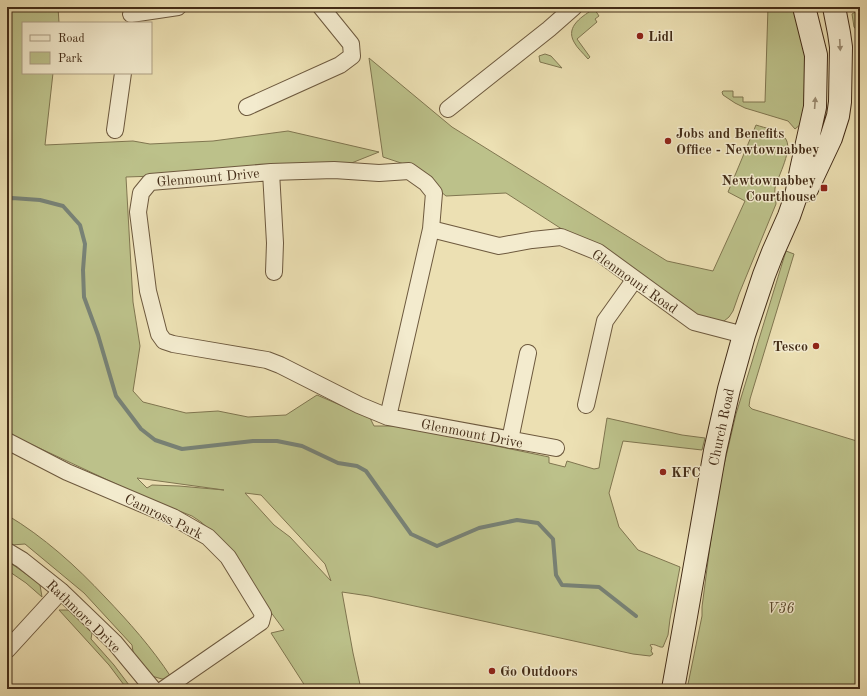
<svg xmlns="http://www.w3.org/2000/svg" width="867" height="696" font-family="'Old Standard TT',serif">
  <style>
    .green { fill: #bcc18a; stroke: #807650; fill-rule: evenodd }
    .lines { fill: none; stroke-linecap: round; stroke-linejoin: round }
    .stream { stroke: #788276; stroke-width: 4 }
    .street-casing { stroke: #6d593e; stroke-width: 18 }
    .secondary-casing { stroke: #432c17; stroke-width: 24 }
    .street { stroke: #f3ebce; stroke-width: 16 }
    .secondary { stroke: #f3ebce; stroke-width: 22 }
    .oneway { fill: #9b8c72 }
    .poi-dot { fill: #8f2418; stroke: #f3ebce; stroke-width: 1.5 }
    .labels { text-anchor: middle; stroke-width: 3; stroke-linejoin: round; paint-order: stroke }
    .poi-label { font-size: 14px; font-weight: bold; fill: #432c17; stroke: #f3ebce; text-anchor: start }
    .street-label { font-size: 14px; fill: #432c17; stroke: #f3ebce }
    .park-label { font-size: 14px; font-style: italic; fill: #5b4a2e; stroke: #f3ebce }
  </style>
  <rect width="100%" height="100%" fill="#ece0b3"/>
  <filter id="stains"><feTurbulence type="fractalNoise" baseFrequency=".005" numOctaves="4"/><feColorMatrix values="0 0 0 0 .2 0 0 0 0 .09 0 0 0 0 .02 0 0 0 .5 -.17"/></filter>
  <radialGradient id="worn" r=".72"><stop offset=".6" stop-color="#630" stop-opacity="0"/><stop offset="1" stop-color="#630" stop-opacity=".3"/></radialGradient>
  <path class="green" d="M 7,7 L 58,7 L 59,23 L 23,23 L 23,73 L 53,73 L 45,145 L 133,141 L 150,144 L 213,141 L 288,131 L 379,152 L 334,170 L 126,177 L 133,302 L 140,346 L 133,391 L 143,402 L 186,413 L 218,411 L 248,417 L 286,415 L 317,395 L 370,418 L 374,426 L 400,426 L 549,457 L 549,463 L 565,467 L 567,461 L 594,469 L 599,468 L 607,418 L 682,435 L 705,438 L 702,450 L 623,441 L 609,493 L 619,527 L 638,550 L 680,567 L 670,619 L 668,635 L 663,647 C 659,648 655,643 650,645 L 652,648 L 651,651 L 653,654 L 650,656 L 633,654 L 369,596 L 342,592 L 353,653 L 361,689 L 307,689 L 271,633 L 284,630 L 211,531 L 201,522 L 192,516 L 144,497 L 7,433 ZM 137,478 L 224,490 L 179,486 L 152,485 L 147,488 ZM 245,493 L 261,495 L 325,564 L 331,581 L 290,537 L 274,525 Z
    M 768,7 L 793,7 L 806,49 L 807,109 L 801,124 L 795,129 L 788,121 L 745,108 L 735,103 L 723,95 L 722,92 L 723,91 L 733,91 L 733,97 L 743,97 L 743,102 L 765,102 Z
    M 595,8 L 595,10 L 599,16 L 595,19 L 597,22 L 577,39 L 590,57 L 588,59 C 583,53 577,48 574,42 C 565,26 583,16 595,8 Z
    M 860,9 L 860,34 L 854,27 L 852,14 Z
    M 545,54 L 551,56 L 562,68 L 540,62 L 539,56 Z
    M 369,58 L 452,127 L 667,261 L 713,271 L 745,201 L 728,192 L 756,125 C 765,128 778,130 785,138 C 794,148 778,176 775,188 C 774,193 776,199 776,204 L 739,294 L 733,311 L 729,317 L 724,321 L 705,321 L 571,235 L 506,193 L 446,196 L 410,166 L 383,157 Z
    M 786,251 L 794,254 L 750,399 L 749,406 L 752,409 L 860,442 L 860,689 L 687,689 L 702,616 L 702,607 L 711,538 L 712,516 L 736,414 Z
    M 7,515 C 44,537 76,566 105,597 C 129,622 152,648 171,677 L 168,679 L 162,679 L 148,675 L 134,658 L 132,645 L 84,593 L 25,544 L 11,545 L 7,542 Z
    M 12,564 L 37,582 L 40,585 L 42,597 L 26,583 L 7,570 L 7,565 Z
    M 59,610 L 67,610 L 73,612 L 92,633 L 91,639 L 114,665 L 132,689 L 127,689 L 109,665 Z"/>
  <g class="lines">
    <path class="stream" d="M 7,199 L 12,198 L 40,200 L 63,206 L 80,225 L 85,244 L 83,270 L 84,297 L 98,335 L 116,396 L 141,429 L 155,440 L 182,449 L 253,441 L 277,441 L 302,446 L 338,463 L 357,466 L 366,471 L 411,534 L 437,546 L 479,528 L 517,520 L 538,523 L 553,539 L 556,575 L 562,585 L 599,587 L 636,616"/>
    <defs>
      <path id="street" d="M 131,14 L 178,7
        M 247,107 L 340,65 L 352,56 L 351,44 L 321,7
        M 448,109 L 549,29 L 574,7
        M 115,130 L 123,73
        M 334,170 L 379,173 L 409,171 L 426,183 L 434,193 L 431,229 L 388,417 L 359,405 L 280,365 L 267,360 L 173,344 L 164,341 L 159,334 L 148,291 L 138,212 L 141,193 L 150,182 L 271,172 Z
        M 271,172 L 275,243 L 274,272
        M 431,229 L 499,246 L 532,240 L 561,237 L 598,252 L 694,322 L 744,335
        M 586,405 L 605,321 L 635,279
        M 388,417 L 556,448
        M 510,440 L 528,353
        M 7,441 L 67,472 L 173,517 L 208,537 L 228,557 L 263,614 L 261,622 L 164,689
        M 7,551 L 22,560 L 61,591 L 115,643 L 153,689
        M 7,650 L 61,591"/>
      <path id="secondary" d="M 804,191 L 807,189 L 831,138 L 838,116 L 840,102 L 841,47 L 839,33 L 834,7
        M 673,689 L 685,622 L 715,451 L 729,389 L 744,335 L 764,275 L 773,252 L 789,216 L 796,196 L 801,170 L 815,107 L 816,55 L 804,7"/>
    </defs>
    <use href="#street" class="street-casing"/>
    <use href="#secondary" class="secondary-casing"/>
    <use href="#street" class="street"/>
    <use href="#secondary" class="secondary"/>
  </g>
  <defs><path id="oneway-solid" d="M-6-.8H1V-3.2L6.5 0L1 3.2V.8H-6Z"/></defs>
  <g class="oneway">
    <use href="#oneway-solid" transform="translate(840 45) rotate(87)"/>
    <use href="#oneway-solid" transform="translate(815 103) rotate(-86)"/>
  </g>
  <g class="poi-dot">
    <circle cx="640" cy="36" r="4"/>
    <circle cx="668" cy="141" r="4"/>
    <rect x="820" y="184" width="8" height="8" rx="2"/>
    <circle cx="816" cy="346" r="4"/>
    <circle cx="663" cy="472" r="4"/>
    <circle cx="492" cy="671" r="4"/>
  </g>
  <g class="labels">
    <g class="poi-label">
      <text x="648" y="41">Lidl</text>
      <text x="676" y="138">Jobs and Benefits<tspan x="676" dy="16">Office - Newtownabbey</tspan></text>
      <text x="816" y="185" text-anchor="end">Newtownabbey<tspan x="816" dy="16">Courthouse</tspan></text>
      <text x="808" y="351" text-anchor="end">Tesco</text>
      <text x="671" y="477">KFC</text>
      <text x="500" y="676">Go Outdoors</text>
    </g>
    <g class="street-label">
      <text transform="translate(208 177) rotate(-5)" y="5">Glenmount Drive</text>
      <text transform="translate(635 281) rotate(35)" y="5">Glenmount Road</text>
      <text transform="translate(721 427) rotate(-78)" y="5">Church Road</text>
      <text transform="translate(472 433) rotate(11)" y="5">Glenmount Drive</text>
      <text transform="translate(164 516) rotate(26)" y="5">Camross Park</text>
      <text transform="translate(84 616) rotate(44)" y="5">Rathmore Drive</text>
    </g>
    <g class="park-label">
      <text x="781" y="613">V36</text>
    </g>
  </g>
  <rect width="867" height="696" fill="none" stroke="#ece0b3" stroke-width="24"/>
  <rect x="8" y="8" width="851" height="680" fill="none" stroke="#432c17" stroke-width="2"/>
  <rect x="12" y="12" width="843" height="672" fill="none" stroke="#432c17"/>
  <rect x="22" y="22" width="130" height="52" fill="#f3ebce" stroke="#ad9f85"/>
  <rect x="30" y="35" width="20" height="6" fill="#f3ebce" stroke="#ad9f85"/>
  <text x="58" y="42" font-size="12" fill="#432c17">Road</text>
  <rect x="30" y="52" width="20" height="12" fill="#bcc18a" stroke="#ad9f85"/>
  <text x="58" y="62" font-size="12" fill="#432c17">Park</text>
  <rect width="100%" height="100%" filter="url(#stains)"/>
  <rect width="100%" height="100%" fill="url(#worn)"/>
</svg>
